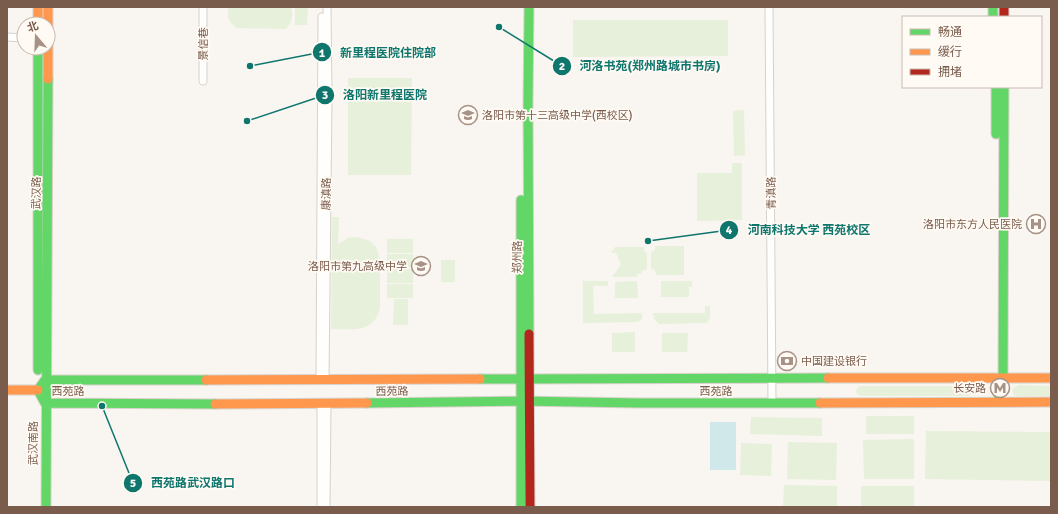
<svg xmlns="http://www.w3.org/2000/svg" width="1058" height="514" font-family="Signika,'Noto Sans SC',sans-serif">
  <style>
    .green { fill: #e7f0db }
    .water { fill: #d0e8ea }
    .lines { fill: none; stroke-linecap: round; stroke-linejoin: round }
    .street-casing { stroke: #d7d1cb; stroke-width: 9 }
    .fast-casing { stroke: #d9d2cb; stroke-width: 11 }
    .slow-casing { stroke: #d9d2cb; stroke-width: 11 }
    .jam-casing { stroke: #d9d2cb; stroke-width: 11 }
    .street { stroke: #fefefd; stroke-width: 7 }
    .fast { stroke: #63d668; stroke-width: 9 }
    .slow { stroke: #ff974d; stroke-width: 9 }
    .jam { stroke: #b3261e; stroke-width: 9 }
    .labels { text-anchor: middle; stroke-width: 3.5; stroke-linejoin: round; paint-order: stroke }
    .street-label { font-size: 11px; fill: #7a5c4d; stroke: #fffaf3 }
    .poi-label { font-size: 11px; fill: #7a5c4d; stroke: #fffaf3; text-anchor: end }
    .leader { fill: none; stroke: #0f766e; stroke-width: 1.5 }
    .callout-dot { fill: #0f766e; stroke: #fffaf3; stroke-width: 1.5 }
    .mark-label { font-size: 12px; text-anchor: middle; font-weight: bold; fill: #fff }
    .callout-label { font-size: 12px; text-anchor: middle; font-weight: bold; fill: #0f766e; stroke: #fffaf3; stroke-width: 3.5; stroke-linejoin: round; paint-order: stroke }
  </style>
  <rect width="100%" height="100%" fill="#f9f5f0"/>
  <path class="green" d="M 229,7 L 291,7 C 294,16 292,22 286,29 L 237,28 C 229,23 226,16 229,7 Z
    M 295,7 L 308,7 L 307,25 L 295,25 Z
    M 573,20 L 728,20 L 728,56 L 573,57 Z
    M 348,78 L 412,78 L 411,175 L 348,175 Z
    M 744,110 L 745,155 L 734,156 L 733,111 Z
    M 732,163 L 742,163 L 742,220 L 697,221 L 697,173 L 732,173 Z
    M 332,217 L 339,217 L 338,244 L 348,238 L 357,237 L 370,241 L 376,247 L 380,259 L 380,308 C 374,334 352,329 331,329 Z
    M 387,239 L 413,239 L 413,253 L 387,253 Z
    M 655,246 L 684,246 L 684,275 L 657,275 L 655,271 L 651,268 L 651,253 L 655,249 Z
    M 615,247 L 644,247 L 644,251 L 647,253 L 647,269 L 642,271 L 641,274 L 637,274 L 637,277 L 612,277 L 621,264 L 616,253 L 611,253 Z
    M 387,254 L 413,254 L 413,267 L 387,268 Z
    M 441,260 L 455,260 L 455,282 L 441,282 Z
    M 387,269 L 413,269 L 413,283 L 387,283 Z
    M 583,281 L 608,281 L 608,286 L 593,286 L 594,314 L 642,313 L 642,319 L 638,322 L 583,323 Z
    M 637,281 L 638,298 L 615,298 L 615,282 Z
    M 661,281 L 692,281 L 692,287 L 689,287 L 689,297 L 661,297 Z
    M 387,284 L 413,284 L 413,298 L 387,298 Z
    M 394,299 L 408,299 L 408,325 L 393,325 Z
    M 705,306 L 710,306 L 710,319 L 706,323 L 659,324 L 654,319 L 653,313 L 705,313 Z
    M 635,332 L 635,352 L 612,352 L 612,333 Z
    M 662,333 L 688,333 L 687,352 L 662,352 Z
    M 1019,385 L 1051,386 L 1051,396 L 1016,396 L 1014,395 L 1012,390 L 1014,388 Z
    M 861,386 L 968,386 L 971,387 L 972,392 L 968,396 L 861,396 L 857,394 L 856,391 L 858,387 Z
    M 866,416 L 914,416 L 914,434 L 866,434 Z
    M 751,417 L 822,418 L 822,436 L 750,434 Z
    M 926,431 L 1051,432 L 1051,481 L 925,479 Z
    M 914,439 L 914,479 L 864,479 L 863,440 Z
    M 788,442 L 837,443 L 836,480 L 787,479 Z
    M 741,443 L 772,444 L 771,476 L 740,475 Z
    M 784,485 L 837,486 L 837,507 L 783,507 Z
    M 861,486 L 914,486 L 914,507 L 861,507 Z"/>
  <path class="water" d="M 710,422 L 736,422 L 736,470 L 710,470 Z"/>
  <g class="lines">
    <defs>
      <path id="street" d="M 769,7 L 772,403
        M 7,37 L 24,38
        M 203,81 L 203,7
        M 320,380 L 322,17
        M 325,380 L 328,98 L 327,7
        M 321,507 L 321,404
        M 326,507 L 327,404"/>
      <path id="fast" d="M 529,7 L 528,104 L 529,334
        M 993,7 L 993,17
        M 38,48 L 38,370
        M 996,87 L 996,134
        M 521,200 L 521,507
        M 480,379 L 828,378
        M 206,380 L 45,380 L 38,390 L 45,403 L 215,404
        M 998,401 L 1003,378 L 1004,87
        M 367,403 L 520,401 L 638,403 L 820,403
        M 46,507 L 48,79"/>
      <path id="slow" d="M 38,7 L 38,24
        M 48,79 L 48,7
        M 828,378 L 1051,378
        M 206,380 L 480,379
        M 7,390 L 38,390
        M 820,403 L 1051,402
        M 215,404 L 367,403"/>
      <path id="jam" d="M 1004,7 L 1004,17
        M 529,334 L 530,507"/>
    </defs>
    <use href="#street" class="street-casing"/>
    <use href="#fast" class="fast-casing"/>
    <use href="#slow" class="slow-casing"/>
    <use href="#jam" class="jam-casing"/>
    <use href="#street" class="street"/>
    <use href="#fast" class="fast"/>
    <use href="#slow" class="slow"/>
    <use href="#jam" class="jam"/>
  </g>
  <defs>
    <symbol id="school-ring" viewBox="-11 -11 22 22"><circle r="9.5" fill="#fffaf3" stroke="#a69286" stroke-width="1.5"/><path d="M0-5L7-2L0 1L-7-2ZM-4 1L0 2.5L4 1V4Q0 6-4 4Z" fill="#a69286"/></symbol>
    <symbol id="hospital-ring" viewBox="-11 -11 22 22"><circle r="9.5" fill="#fffaf3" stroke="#a69286" stroke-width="1.5"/><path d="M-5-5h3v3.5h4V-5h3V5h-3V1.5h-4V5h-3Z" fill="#a69286"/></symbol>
    <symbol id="bank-ring" viewBox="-11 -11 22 22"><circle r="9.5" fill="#fffaf3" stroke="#a69286" stroke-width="1.5"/><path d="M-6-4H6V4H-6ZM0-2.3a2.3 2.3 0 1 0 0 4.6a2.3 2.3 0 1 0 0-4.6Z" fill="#a69286"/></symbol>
    <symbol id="metro-ring" viewBox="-11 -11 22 22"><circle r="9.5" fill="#fffaf3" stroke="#a69286" stroke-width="1.5"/><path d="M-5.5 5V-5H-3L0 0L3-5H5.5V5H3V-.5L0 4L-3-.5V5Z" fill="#a69286"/></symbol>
  </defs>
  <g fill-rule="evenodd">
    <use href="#school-ring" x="457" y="104" width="22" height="22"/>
    <use href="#hospital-ring" x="1025" y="213" width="22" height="22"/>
    <use href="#school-ring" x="410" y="255" width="22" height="22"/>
    <use href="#bank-ring" x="776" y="350" width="22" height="22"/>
    <use href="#metro-ring" x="989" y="377" width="22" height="22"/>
  </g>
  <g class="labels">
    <g class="street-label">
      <text transform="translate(203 44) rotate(-90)" y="4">景信巷</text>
      <text transform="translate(36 193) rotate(-89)" y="4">武汉路</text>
      <text transform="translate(771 193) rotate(-91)" y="4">青滇路</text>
      <text transform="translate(326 194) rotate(-89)" y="4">康滇路</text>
      <text transform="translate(517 257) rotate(-90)" y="4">郑州路</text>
      <text x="68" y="395">西苑路</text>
      <text transform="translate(392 391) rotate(-1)" y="4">西苑路</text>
      <text x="716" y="395">西苑路</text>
      <text transform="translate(33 443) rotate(-90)" y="4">武汉南路</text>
    </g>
    <g class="poi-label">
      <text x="482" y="119" text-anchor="start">洛阳市第十三高级中学(西校区)</text>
      <text x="1022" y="228">洛阳市东方人民医院</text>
      <text x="407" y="270">洛阳市第九高级中学</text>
      <text x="801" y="365" text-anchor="start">中国建设银行</text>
      <text x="986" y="392">长安路</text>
    </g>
  </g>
  <path class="leader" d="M250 66L322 52M499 27L562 66M247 121L325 95M648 241L729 230M102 406L133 483"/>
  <g class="callout-dot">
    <circle cx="250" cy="66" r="4"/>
    <circle cx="499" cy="27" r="4"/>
    <circle cx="247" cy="121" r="4"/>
    <circle cx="648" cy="241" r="4"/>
    <circle cx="102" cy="406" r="4"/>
    <circle cx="322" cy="52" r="10"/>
    <circle cx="562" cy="66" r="10"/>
    <circle cx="325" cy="95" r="10"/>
    <circle cx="729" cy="230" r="10"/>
    <circle cx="133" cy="483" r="10"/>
  </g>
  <g class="mark-label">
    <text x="322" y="57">1</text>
    <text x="562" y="70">2</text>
    <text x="325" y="99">3</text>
    <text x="729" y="234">4</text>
    <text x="133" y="487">5</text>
  </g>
  <g class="callout-label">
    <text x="388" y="57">新里程医院住院部</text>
    <text x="650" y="70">河洛书苑(郑州路城市书房)</text>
    <text x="385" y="99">洛阳新里程医院</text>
    <text x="809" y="234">河南科技大学 西苑校区</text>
    <text x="193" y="487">西苑路武汉路口</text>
  </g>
  <rect width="1058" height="514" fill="none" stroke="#7a5c4d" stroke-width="16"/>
  <rect x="902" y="16" width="140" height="72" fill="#fffaf3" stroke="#cabbb1"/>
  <rect x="910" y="29" width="20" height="6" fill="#63d668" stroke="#cabbb1"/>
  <text x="938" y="36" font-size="12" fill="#7a5c4d">畅通</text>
  <rect x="910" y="49" width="20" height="6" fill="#ff974d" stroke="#cabbb1"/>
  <text x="938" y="56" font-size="12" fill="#7a5c4d">缓行</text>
  <rect x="910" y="69" width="20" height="6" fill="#b3261e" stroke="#cabbb1"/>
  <text x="938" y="76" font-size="12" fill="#7a5c4d">拥堵</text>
  <g transform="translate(36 36) rotate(341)"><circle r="19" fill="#fffaf3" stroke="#cabbb1"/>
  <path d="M0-3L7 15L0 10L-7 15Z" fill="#a69286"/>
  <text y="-6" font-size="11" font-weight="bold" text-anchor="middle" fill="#7a5c4d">北</text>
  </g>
</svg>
